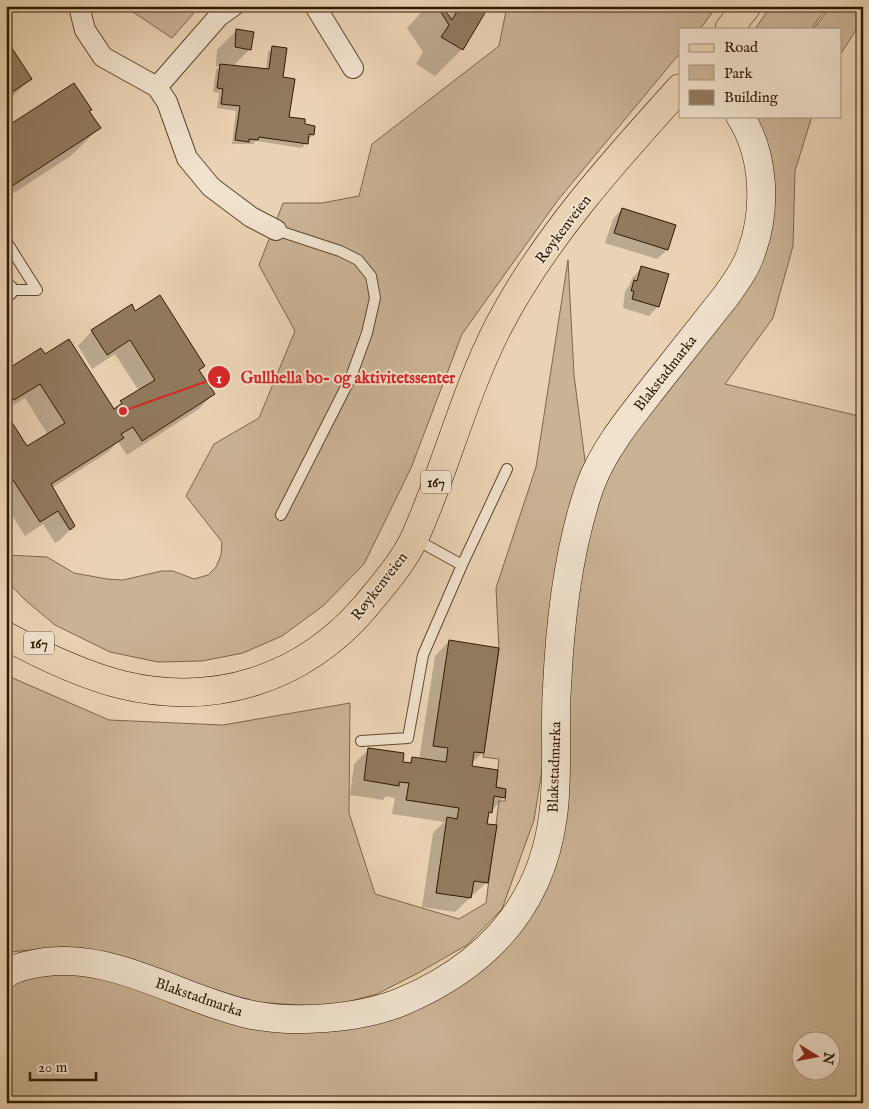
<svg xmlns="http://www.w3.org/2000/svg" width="869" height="1109" font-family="'IM FELL English',serif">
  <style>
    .green { fill: #cab395; stroke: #7d664a; fill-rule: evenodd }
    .shadow { fill: #0003 }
    .building { fill: #917a5e; stroke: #301900 }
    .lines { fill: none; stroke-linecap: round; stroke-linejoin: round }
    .service-casing { stroke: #5e482d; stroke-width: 12 }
    .minor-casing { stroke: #5e482d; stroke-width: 22 }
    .secondary-casing { stroke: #301900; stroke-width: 29 }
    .primary-casing { stroke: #301900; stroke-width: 29 }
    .service { stroke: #f1e2ce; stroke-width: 10 }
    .minor { stroke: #f1e2ce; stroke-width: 20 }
    .secondary { stroke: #f1e2ce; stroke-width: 28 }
    .primary { stroke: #ead3b4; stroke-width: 28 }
    .labels { text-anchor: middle; stroke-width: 4; stroke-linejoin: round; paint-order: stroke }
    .shield { fill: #f1e2ce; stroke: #6a553e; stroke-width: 1 }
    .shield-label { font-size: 14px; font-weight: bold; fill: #301900 }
    .street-label { font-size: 15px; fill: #301900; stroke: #f1e2ce }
    .leader { fill: none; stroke: #d62828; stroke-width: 2 }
    .callout-dot { fill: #d62828; stroke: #f1e2ce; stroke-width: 2 }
    .mark-label { font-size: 15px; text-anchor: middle; font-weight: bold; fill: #fff }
    .callout-label { font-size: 16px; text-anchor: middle; font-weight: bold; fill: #d62828; stroke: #f1e2ce; stroke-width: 4; stroke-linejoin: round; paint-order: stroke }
  </style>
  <rect width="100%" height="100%" fill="#ead3b4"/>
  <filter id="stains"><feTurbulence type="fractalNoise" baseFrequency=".004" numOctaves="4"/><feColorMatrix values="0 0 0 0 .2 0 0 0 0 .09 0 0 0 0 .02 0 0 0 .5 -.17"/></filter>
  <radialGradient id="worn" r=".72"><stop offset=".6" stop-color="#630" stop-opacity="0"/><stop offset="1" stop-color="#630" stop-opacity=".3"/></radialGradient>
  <path class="green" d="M 124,6 L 200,6 L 172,38 Z
    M 507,6 L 717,6 L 700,29 L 680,29 L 680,53 L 558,200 L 462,334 L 411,468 L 364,564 L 323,606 L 282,636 L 243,653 L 202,661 L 158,662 L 110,652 L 55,625 L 24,599 L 6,580 L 6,555 L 47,557 L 74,573 L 107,579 L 123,580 L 162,571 L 173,571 L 194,579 L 208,575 L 216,567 L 221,555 L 222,542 L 186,496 L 214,444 L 259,418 L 295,331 L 259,265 L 283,203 L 322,203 L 359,196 L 372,144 L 499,46 Z
    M 771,6 L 828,6 L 811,29 L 755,29 Z
    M 831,6 L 863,6 L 863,19 L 840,55 L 840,29 L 813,29 Z
    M 740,116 L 812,116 L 795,171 L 793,246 L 773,318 L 725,384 L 863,417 L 863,1103 L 6,1103 L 6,971 L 71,965 L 225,1013 L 396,1004 L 511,915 L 548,816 L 559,688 L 598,490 L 758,226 ZM 802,1042 L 832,1042 L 832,1072 L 802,1072 Z
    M 568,260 L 574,375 L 588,484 L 534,820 L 502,909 L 467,945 L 418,973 L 377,994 L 328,1007 L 255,1002 L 161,973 L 65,947 L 9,952 L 6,942 L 6,675 L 109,720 L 223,725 L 350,703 L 349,813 L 375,894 L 459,919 L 486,903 L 499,801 L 505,801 L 506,791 L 496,789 L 499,759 L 483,757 L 499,649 L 496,588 L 536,467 Z"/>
  <path class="shadow" d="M 405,6 L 416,6 L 408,11 Z
    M 427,6 L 441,6 L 447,16 L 457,6 L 486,6 L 462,49 L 435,76 L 416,64 L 423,52 L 407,28 Z
    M 236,31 L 250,49 L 232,67 L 266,70 L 268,52 L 273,48 L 281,78 L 288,118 L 303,125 L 313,134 L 302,148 L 256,141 L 253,144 L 232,144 L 236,111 L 217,108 L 219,93 L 213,92 L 216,70 L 220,67 L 216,66 L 217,50 Z
    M 6,41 L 30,79 L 6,103 Z
    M 88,112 L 99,128 L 72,155 L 6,198 L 6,129 Z
    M 622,209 L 667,250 L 657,259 L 605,243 L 613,219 Z
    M 642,268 L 658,306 L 649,316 L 623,308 L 625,291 L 629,286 L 632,278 Z
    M 135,312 L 203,366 L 198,371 L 213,394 L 199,409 L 127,455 L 118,442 L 108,452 L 52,488 L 74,526 L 59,541 L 55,543 L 43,524 L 25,536 L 6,506 L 6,416 L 27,448 L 48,435 L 25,398 L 6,410 L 6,371 L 44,356 L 113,410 L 139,391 L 115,354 L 92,369 L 78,346 L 92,331 Z
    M 449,641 L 482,753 L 471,764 L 471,767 L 504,797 L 487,816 L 487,882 L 455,912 L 422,907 L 433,833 L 444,822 L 392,814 L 395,798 L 386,796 L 383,800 L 350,795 L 354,764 L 369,749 L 402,763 L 408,764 L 413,759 L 419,760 L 435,656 Z"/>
  <path class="building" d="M 437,6 L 442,6 L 452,20 L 460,6 L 489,6 L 463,50 L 441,37 L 449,25 Z
    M 236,29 L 254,32 L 251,50 L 235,47 Z
    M 6,39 L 32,79 L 6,96 Z
    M 272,46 L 287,48 L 283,77 L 295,79 L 289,117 L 305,119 L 305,124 L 315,126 L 314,135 L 309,134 L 308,144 L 259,137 L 258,140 L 249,139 L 249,142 L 235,140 L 240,106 L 221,104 L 223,89 L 217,88 L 220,64 L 269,69 Z
    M 74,83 L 92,110 L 89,111 L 101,128 L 6,190 L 6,127 Z
    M 622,208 L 676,225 L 668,250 L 614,233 Z
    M 641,266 L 669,274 L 659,307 L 632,299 L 634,291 L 631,291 L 634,280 L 637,281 Z
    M 160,295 L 205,366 L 199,370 L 215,394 L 142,441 L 133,427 L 121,434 L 124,438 L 51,484 L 75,526 L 70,530 L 58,511 L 40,522 L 6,469 L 6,413 L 27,446 L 65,423 L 40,384 L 14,400 L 6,388 L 6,370 L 41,348 L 45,354 L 69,339 L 114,409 L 122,403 L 120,401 L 155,380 L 130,340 L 107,355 L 91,330 L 132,304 L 135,311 Z
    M 449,640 L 499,648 L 484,753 L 474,752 L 472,766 L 498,770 L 496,787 L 506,789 L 505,798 L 494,796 L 492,813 L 489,812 L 487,824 L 497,825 L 488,883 L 474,881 L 471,898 L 436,893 L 447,817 L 457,819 L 459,808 L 406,800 L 409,783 L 399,782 L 399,786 L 364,780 L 368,748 L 404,753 L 403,762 L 411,763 L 412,757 L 446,762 L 448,748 L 433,746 Z"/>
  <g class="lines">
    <defs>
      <path id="service" d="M 276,230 L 340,251 L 358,260 L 371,276 L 375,298 L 367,333 L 351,377 L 281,515
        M 6,241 L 37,290
        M 8,290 L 37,290
        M 462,565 L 507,469
        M 361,741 L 408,738 L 423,655 L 462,565 L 415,539"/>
      <path id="minor" d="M 79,6 L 85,30 L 103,57 L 157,87 L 167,102 L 187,158 L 211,187 L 251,217 L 276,230
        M 315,6 L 353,68
        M 157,87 L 219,16 L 233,6
        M 6,289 L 8,290"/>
      <path id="secondary" d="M 6,974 C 13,968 21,967 29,965 C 106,946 176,998 248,1014 C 292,1024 359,1019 401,1002 C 484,967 541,909 553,816 C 559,774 554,730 557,687 C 560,620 568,550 590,486 C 604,448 632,415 657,383 C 680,354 703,325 726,296 C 735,283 746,269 751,253 C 767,210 765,155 740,116"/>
      <path id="primary" d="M 729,29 L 747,6
        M 6,636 C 43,656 82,675 123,685 C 215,707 303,679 365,607 C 383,585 403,563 415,537 C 446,468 464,393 499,325 C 545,237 614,161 680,88"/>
    </defs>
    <use href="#service" class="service-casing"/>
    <use href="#minor" class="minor-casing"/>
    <use href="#secondary" class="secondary-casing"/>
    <use href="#primary" class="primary-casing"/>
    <use href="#service" class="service"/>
    <use href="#minor" class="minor"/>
    <use href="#secondary" class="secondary"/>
    <use href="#primary" class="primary"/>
  </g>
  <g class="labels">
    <g class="shield">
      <rect x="421" y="470.5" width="30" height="23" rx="4"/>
      <rect x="24" y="631.5" width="30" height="23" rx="4"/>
    </g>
    <g class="shield-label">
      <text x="436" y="487">167</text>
      <text x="39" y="648">167</text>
    </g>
    <g class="street-label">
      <text transform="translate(563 229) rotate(-53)" y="5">Røykenveien</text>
      <text transform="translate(665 373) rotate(-52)" y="5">Blakstadmarka</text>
      <text transform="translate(379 586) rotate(-52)" y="5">Røykenveien</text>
      <text transform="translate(554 767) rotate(-88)" y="5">Blakstadmarka</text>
      <text transform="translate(199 997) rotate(19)" y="5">Blakstadmarka</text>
    </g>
  </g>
  <path class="leader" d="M123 411L219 377"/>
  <g class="callout-dot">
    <circle cx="123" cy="411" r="5"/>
    <circle cx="219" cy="377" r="12"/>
  </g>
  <g class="mark-label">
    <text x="219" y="383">1</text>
  </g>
  <g class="callout-label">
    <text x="348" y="383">Gullhella bo- og aktivitetssenter</text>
  </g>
  <rect width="869" height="1109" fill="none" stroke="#ead3b4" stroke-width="25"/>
  <rect x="8" y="8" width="854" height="1094" fill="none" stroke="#301900" stroke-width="2.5"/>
  <rect x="12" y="12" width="844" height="1084" fill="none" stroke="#301900"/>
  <rect x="679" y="28" width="162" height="90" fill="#f1e2ce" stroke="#a4927c"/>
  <rect x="689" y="44" width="25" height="8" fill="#ead3b4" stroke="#a4927c"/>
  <text x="724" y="52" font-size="15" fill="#301900">Road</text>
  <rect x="689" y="65" width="25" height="15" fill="#cab395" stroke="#a4927c"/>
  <text x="724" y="78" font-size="15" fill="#301900">Park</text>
  <rect x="689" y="90" width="25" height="15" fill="#917a5e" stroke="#a4927c"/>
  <text x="724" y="102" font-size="15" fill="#301900">Building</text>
  <g transform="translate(816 1056) rotate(100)"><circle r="24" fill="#f1e2ce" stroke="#a4927c"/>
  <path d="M0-4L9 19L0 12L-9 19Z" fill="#8f2418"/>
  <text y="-8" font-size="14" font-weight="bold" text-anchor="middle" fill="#301900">N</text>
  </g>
  <path d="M30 1072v8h66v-8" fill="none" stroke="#301900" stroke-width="2.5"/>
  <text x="38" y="1072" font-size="15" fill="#301900" stroke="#f1e2ce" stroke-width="4" paint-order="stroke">20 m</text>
  <rect width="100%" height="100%" filter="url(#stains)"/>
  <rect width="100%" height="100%" fill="url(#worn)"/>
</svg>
